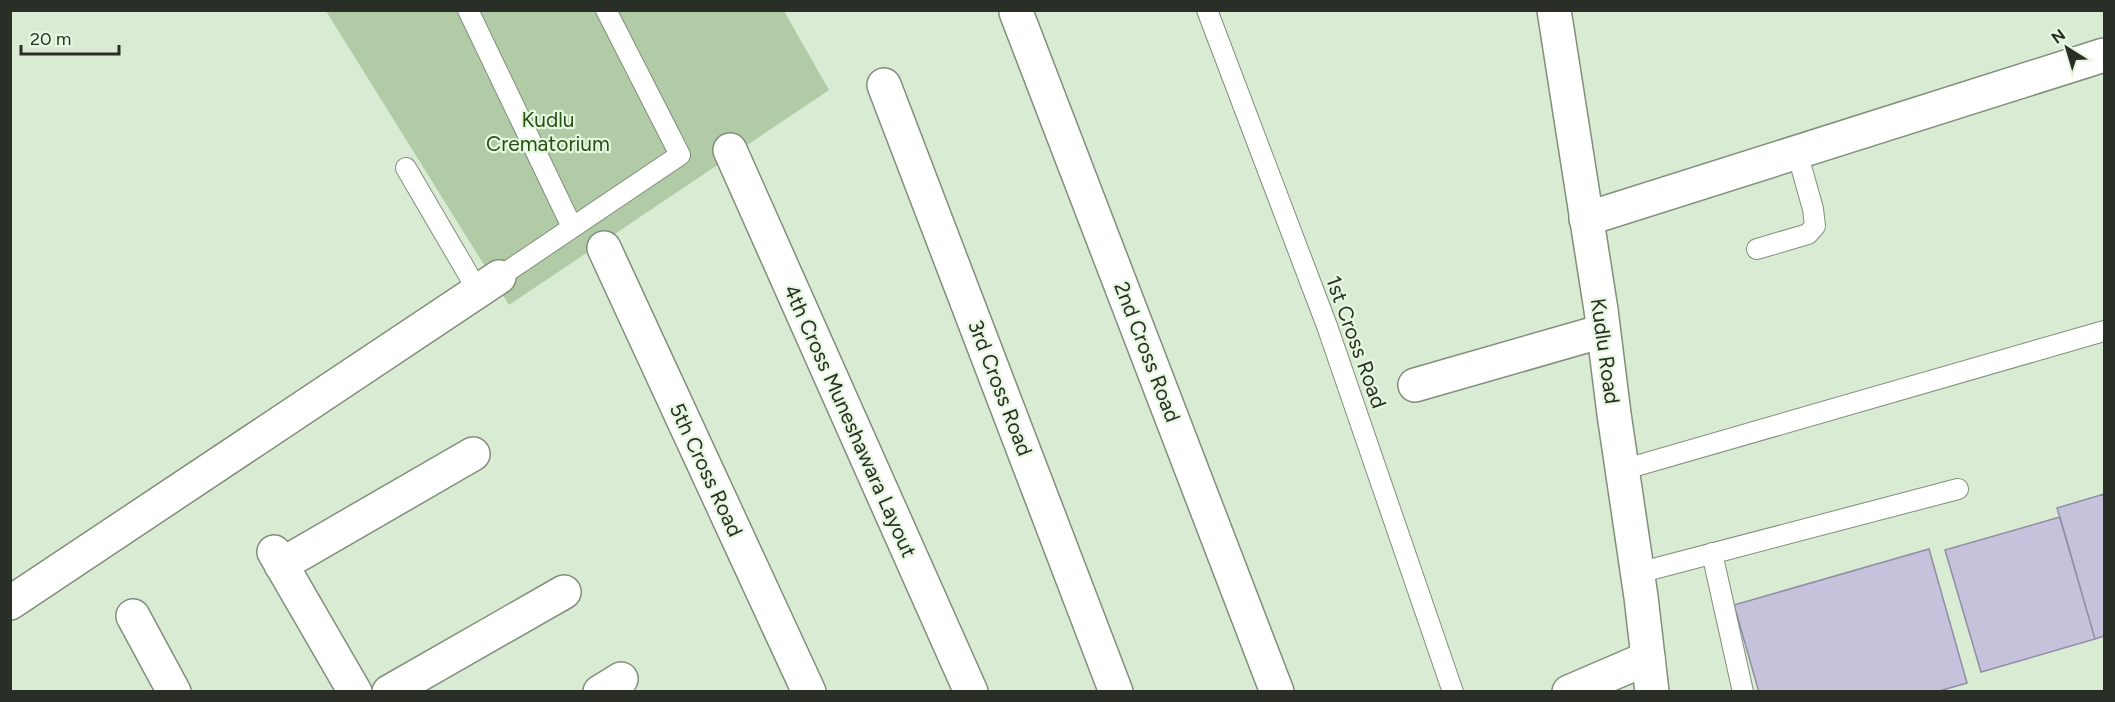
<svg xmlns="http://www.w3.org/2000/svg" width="2115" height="702" font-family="Figtree,sans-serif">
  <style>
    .green { fill: #b1cba7 }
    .building { fill: #c6c2dc; stroke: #908da5; stroke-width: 1.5 }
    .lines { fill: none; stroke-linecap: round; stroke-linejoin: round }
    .lane-casing { stroke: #808f7a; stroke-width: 22 }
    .street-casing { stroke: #808f7a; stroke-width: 36 }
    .secondary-casing { stroke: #808f7a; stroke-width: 36 }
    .lane { stroke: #fff; stroke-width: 20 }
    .street { stroke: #fff; stroke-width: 33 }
    .secondary { stroke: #fff; stroke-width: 33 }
    .labels { text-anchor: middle; stroke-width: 4.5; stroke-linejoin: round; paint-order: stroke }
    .park-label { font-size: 21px; fill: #284f14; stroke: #e7f8e0 }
    .street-label { font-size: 21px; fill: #292f26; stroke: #e7f8e0 }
  </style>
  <rect width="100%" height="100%" fill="#daebd3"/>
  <path class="green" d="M 326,11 L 784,11 L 829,90 L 509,305 Z"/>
  <path class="building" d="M 2104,494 L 2104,636 L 2095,639 L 2057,508 Z
    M 2060,517 L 2095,639 L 1981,672 L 1945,550 Z
    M 1929,549 L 1967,683 L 1936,692 L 1759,692 L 1734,605 Z"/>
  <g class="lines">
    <defs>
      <path id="lane" d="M 468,10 L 572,227
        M 1207,10 L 1327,326 L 1453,692
        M 406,168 L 478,291
        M 1757,249 L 1808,234 L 1815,226 L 1813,209 L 1797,152
        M 499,277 L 680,155 L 606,10
        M 1622,470 L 2104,331
        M 1712,553 L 1743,692
        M 1638,573 L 1958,489"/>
      <path id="street" d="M 1016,12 L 1277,692
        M 884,85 L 1116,692
        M 730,150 L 971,692
        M 1586,219 L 2104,55
        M 604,248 L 809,692
        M 1415,385 L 1603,331
        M 274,552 L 355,692
        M 281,565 L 473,454
        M 10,603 L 499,277
        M 133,616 L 174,692
        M 389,692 L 564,592
        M 600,692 L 621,679
        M 1569,692 L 1648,658"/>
      <path id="secondary" d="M 1554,10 L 1601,310 L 1614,414 L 1641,597 L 1652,692"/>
    </defs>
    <use href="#lane" class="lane-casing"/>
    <use href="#street" class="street-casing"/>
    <use href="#secondary" class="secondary-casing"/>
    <use href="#lane" class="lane"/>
    <use href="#street" class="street"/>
    <use href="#secondary" class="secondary"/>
  </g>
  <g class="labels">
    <g class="park-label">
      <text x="548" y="127">Kudlu<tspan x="548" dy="24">Crematorium</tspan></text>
    </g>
    <g class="street-label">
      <text transform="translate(1356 342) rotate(70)" y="7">1st Cross Road</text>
      <text transform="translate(1605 351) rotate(82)" y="7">Kudlu Road</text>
      <text transform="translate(1147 352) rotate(69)" y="7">2nd Cross Road</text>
      <text transform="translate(1000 388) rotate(69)" y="7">3rd Cross Road</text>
      <text transform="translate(850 421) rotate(66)" y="7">4th Cross Muneshawara Layout</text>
      <text transform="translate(706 470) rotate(65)" y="7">5th Cross Road</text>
    </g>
  </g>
  <rect width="2115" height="702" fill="none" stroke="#292f26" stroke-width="24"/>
  <g transform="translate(2067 48) rotate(323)" stroke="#e7f8e0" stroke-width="4.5" paint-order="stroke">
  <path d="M0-4.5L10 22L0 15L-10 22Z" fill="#292f26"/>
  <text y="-9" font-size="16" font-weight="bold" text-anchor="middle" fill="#292f26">N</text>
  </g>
  <path d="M21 45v9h98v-9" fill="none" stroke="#292f26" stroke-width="3"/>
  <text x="30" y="45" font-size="18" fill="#292f26" stroke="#e7f8e0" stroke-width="4.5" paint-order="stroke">20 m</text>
</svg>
